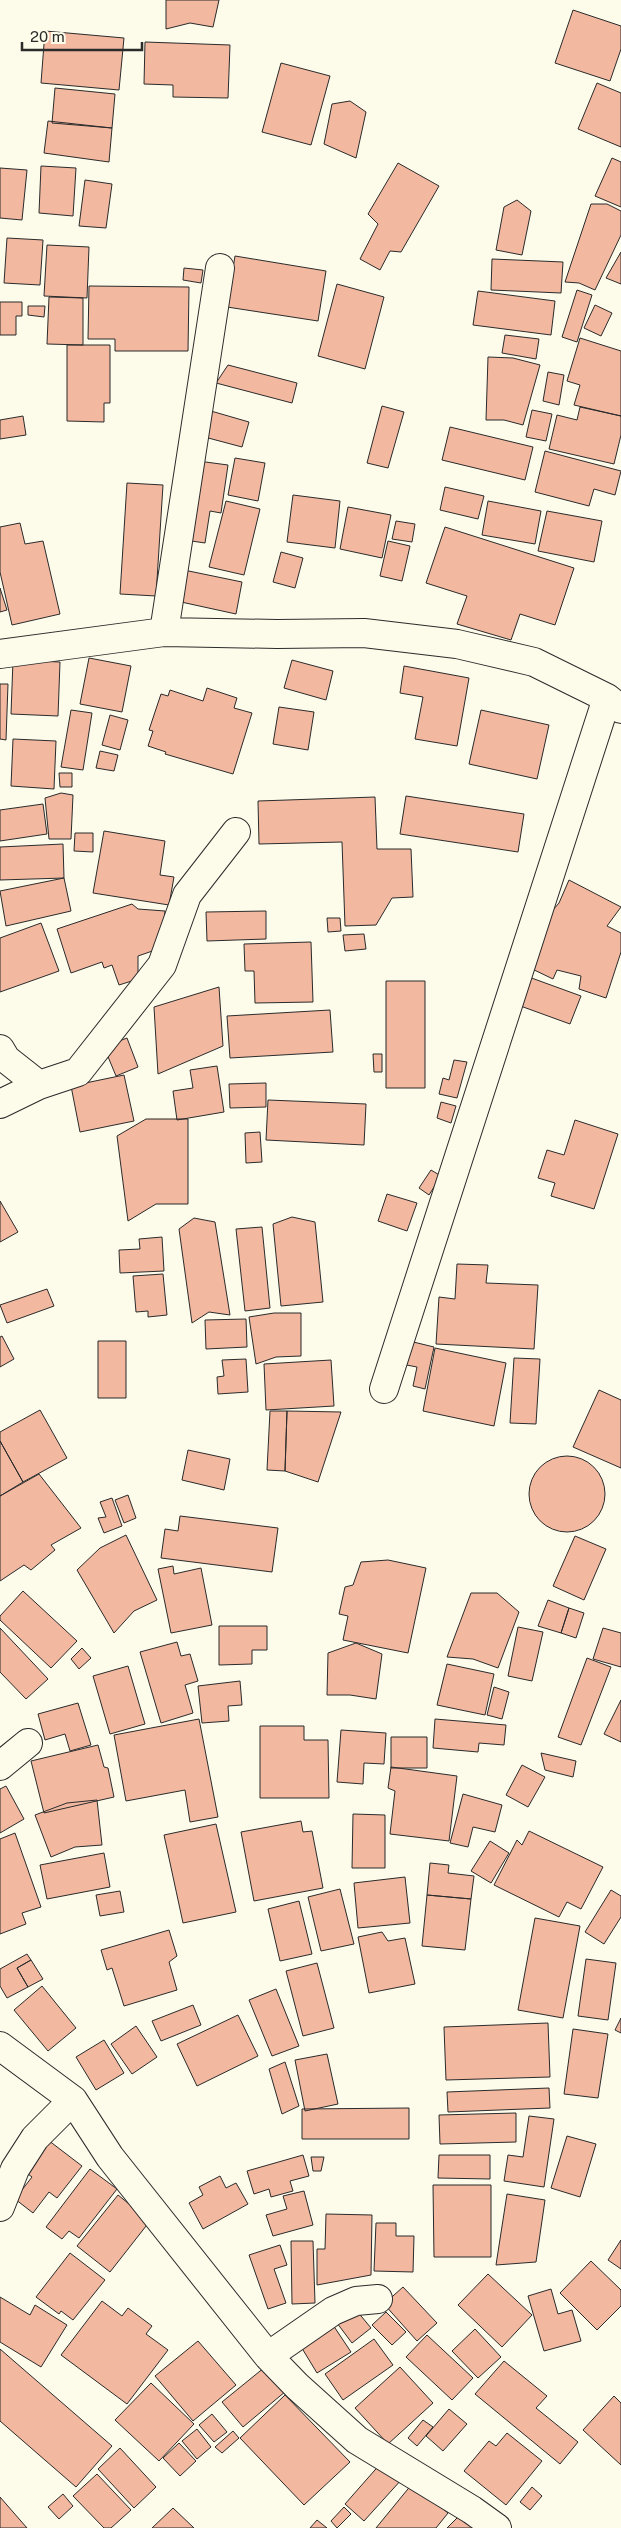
<svg xmlns="http://www.w3.org/2000/svg" width="621" height="2528" font-family="'Public Sans',sans-serif">
  <style>
    .building { fill: #f2b8a0; stroke: #2b2b2b }
    .lines { fill: none; stroke-linecap: round; stroke-linejoin: round }
    .street-casing { stroke: #2b2b2b; stroke-width: 30 }
    .street { stroke: #fdfbea; stroke-width: 28 }
  </style>
  <rect width="100%" height="100%" fill="#fdfbea"/>
  <path class="building" d="M 166,0 L 219,0 L 213,27 L 190,23 L 166,29 Z
    M 573,10 L 621,26 L 621,49 L 610,81 L 555,63 Z
    M 45,31 L 124,38 L 119,90 L 41,83 Z
    M 145,42 L 230,45 L 228,98 L 173,97 L 173,85 L 144,84 Z
    M 281,63 L 330,76 L 311,145 L 262,132 Z
    M 597,83 L 621,93 L 621,147 L 578,129 Z
    M 55,88 L 115,94 L 112,128 L 52,123 Z
    M 350,101 L 366,112 L 356,158 L 324,144 L 332,104 Z
    M 48,121 L 112,128 L 109,162 L 44,153 Z
    M 612,158 L 621,162 L 621,207 L 595,196 Z
    M 398,163 L 439,186 L 401,252 L 390,251 L 380,270 L 360,259 L 378,224 L 368,214 Z
    M 41,166 L 76,168 L 73,216 L 39,213 Z
    M 0,168 L 27,170 L 22,220 L 0,218 Z
    M 85,180 L 112,184 L 106,228 L 79,226 Z
    M 517,200 L 531,211 L 522,255 L 496,250 L 504,207 Z
    M 591,204 L 607,204 L 621,211 L 621,235 L 595,290 L 579,283 L 565,282 Z
    M 7,238 L 43,240 L 40,285 L 4,283 Z
    M 47,245 L 89,247 L 87,298 L 44,296 Z
    M 621,252 L 621,284 L 606,278 Z
    M 235,256 L 326,271 L 318,321 L 227,307 Z
    M 492,259 L 563,262 L 561,293 L 491,290 Z
    M 184,268 L 203,270 L 201,283 L 183,280 Z
    M 337,284 L 384,297 L 365,369 L 318,356 Z
    M 89,286 L 189,287 L 188,351 L 115,351 L 115,339 L 88,339 Z
    M 577,290 L 592,295 L 577,342 L 562,337 Z
    M 478,291 L 555,301 L 551,335 L 473,325 Z
    M 49,297 L 83,298 L 83,345 L 47,344 Z
    M 0,302 L 22,302 L 22,316 L 16,316 L 16,335 L 0,335 Z
    M 595,305 L 612,313 L 601,336 L 584,328 Z
    M 28,306 L 45,306 L 44,317 L 28,315 Z
    M 505,335 L 539,339 L 536,359 L 502,353 Z
    M 580,338 L 621,351 L 621,416 L 574,405 L 580,385 L 567,381 Z
    M 67,345 L 110,345 L 110,403 L 104,403 L 104,422 L 67,421 Z
    M 488,357 L 513,358 L 540,365 L 523,425 L 504,420 L 486,420 Z
    M 228,365 L 297,383 L 292,403 L 216,383 Z
    M 548,372 L 564,375 L 559,405 L 543,401 Z
    M 382,406 L 404,412 L 388,468 L 367,463 Z
    M 580,407 L 621,416 L 621,435 L 614,464 L 549,449 L 557,415 L 577,420 Z
    M 204,409 L 249,422 L 242,447 L 197,435 Z
    M 532,410 L 552,414 L 546,441 L 526,437 Z
    M 23,416 L 26,435 L 0,439 L 0,420 Z
    M 450,427 L 533,447 L 525,480 L 442,460 Z
    M 545,451 L 621,471 L 615,495 L 594,489 L 589,506 L 535,492 Z
    M 235,458 L 265,463 L 258,501 L 228,495 Z
    M 198,461 L 228,465 L 221,513 L 210,511 L 205,543 L 185,540 Z
    M 127,483 L 163,485 L 156,596 L 120,594 Z
    M 445,487 L 484,496 L 478,519 L 440,510 Z
    M 293,495 L 340,501 L 335,548 L 287,542 Z
    M 226,501 L 260,509 L 244,575 L 209,567 Z
    M 488,501 L 541,511 L 535,544 L 482,535 Z
    M 348,507 L 391,515 L 382,558 L 340,549 Z
    M 547,511 L 602,521 L 594,562 L 538,551 Z
    M 396,521 L 415,524 L 412,542 L 392,539 Z
    M 20,523 L 25,544 L 43,541 L 60,614 L 12,625 L 0,572 L 0,527 Z
    M 445,527 L 574,568 L 555,625 L 520,614 L 511,640 L 457,624 L 467,596 L 426,583 Z
    M 388,541 L 410,546 L 402,581 L 380,576 Z
    M 281,552 L 303,558 L 295,588 L 273,582 Z
    M 179,569 L 242,582 L 236,614 L 172,600 Z
    M 0,588 L 7,610 L 0,612 Z
    M 89,658 L 131,666 L 122,712 L 80,704 Z
    M 13,660 L 60,662 L 58,716 L 11,714 Z
    M 292,660 L 333,671 L 326,700 L 284,688 Z
    M 404,666 L 469,678 L 457,746 L 415,739 L 423,697 L 400,693 Z
    M 0,684 L 8,684 L 6,740 L 0,739 Z
    M 207,688 L 237,698 L 234,708 L 252,713 L 233,774 L 165,754 L 166,752 L 148,746 L 153,731 L 149,730 L 161,694 L 168,696 L 170,690 L 203,701 Z
    M 279,707 L 314,712 L 308,750 L 273,744 Z
    M 71,710 L 92,713 L 83,770 L 61,767 Z
    M 481,710 L 549,725 L 537,779 L 469,764 Z
    M 110,715 L 128,720 L 120,750 L 102,745 Z
    M 13,739 L 56,741 L 54,789 L 11,786 Z
    M 100,751 L 118,755 L 114,771 L 96,768 Z
    M 59,773 L 72,773 L 72,787 L 60,787 Z
    M 61,793 L 73,795 L 71,839 L 49,839 L 45,798 Z
    M 406,796 L 524,814 L 518,852 L 400,834 Z
    M 375,797 L 377,849 L 411,849 L 413,897 L 392,898 L 376,925 L 345,926 L 342,842 L 259,844 L 258,801 Z
    M 43,804 L 47,834 L 0,841 L 0,810 Z
    M 104,831 L 165,841 L 160,875 L 174,877 L 169,905 L 93,893 Z
    M 75,833 L 93,833 L 93,852 L 74,851 Z
    M 63,844 L 64,878 L 0,880 L 0,847 Z
    M 64,878 L 71,911 L 6,926 L 0,891 Z
    M 569,880 L 621,907 L 607,926 L 621,933 L 621,952 L 606,998 L 579,989 L 581,976 L 557,970 L 553,979 L 528,967 L 539,926 L 559,903 Z
    M 132,904 L 138,909 L 165,911 L 161,948 L 138,956 L 138,979 L 119,985 L 112,965 L 104,968 L 102,962 L 71,973 L 57,929 Z
    M 266,911 L 266,939 L 207,941 L 206,912 Z
    M 327,918 L 340,918 L 341,931 L 328,932 Z
    M 41,923 L 59,971 L 0,992 L 0,938 Z
    M 364,934 L 366,949 L 345,951 L 343,935 Z
    M 311,942 L 313,1002 L 255,1003 L 254,971 L 245,971 L 244,944 Z
    M 526,976 L 581,996 L 570,1024 L 515,1004 Z
    M 386,981 L 425,981 L 425,1088 L 386,1088 Z
    M 219,987 L 223,1046 L 158,1074 L 154,1007 Z
    M 330,1010 L 333,1052 L 230,1058 L 227,1016 Z
    M 127,1038 L 138,1067 L 116,1076 L 104,1047 Z
    M 373,1054 L 382,1054 L 382,1072 L 374,1072 Z
    M 454,1060 L 467,1062 L 457,1098 L 439,1094 L 443,1078 L 449,1080 Z
    M 217,1066 L 224,1112 L 177,1120 L 173,1091 L 193,1088 L 190,1070 Z
    M 124,1075 L 134,1121 L 80,1132 L 71,1086 Z
    M 266,1083 L 266,1107 L 230,1108 L 229,1084 Z
    M 268,1100 L 366,1104 L 364,1145 L 266,1140 Z
    M 441,1102 L 456,1106 L 451,1123 L 437,1118 Z
    M 146,1119 L 188,1119 L 188,1204 L 156,1204 L 128,1221 L 117,1136 Z
    M 575,1120 L 618,1134 L 594,1209 L 551,1196 L 555,1183 L 538,1178 L 547,1150 L 564,1155 Z
    M 260,1132 L 262,1162 L 246,1163 L 245,1133 Z
    M 431,1170 L 441,1176 L 429,1195 L 419,1188 Z
    M 387,1194 L 417,1203 L 407,1231 L 378,1221 Z
    M 0,1201 L 18,1232 L 0,1242 Z
    M 292,1217 L 315,1222 L 323,1302 L 281,1306 L 273,1224 Z
    M 194,1218 L 215,1222 L 230,1315 L 209,1312 L 192,1323 L 179,1229 Z
    M 262,1227 L 270,1308 L 245,1311 L 236,1229 Z
    M 162,1237 L 164,1271 L 120,1273 L 119,1250 L 140,1249 L 139,1239 Z
    M 457,1264 L 488,1265 L 486,1283 L 538,1285 L 534,1349 L 436,1344 L 439,1297 L 455,1299 Z
    M 163,1274 L 167,1315 L 148,1317 L 148,1311 L 136,1312 L 133,1276 Z
    M 47,1289 L 54,1306 L 7,1323 L 0,1305 Z
    M 274,1313 L 301,1313 L 301,1356 L 276,1357 L 256,1364 L 249,1317 Z
    M 246,1319 L 247,1347 L 206,1349 L 205,1320 Z
    M 2,1336 L 14,1359 L 0,1367 L 0,1337 Z
    M 401,1339 L 434,1347 L 425,1389 L 413,1386 L 417,1367 L 396,1363 Z
    M 98,1341 L 126,1341 L 126,1398 L 98,1398 Z
    M 435,1348 L 506,1363 L 494,1426 L 423,1411 Z
    M 514,1358 L 540,1359 L 536,1424 L 510,1423 Z
    M 246,1359 L 248,1392 L 218,1394 L 217,1377 L 224,1376 L 222,1360 Z
    M 331,1360 L 334,1406 L 266,1410 L 264,1364 Z
    M 599,1390 L 621,1400 L 621,1468 L 573,1447 Z
    M 40,1410 L 67,1458 L 23,1482 L 0,1441 L 0,1432 Z
    M 270,1411 L 287,1411 L 285,1471 L 267,1470 Z
    M 287,1411 L 341,1412 L 318,1482 L 285,1471 Z
    M 0,1441 L 23,1482 L 0,1496 Z
    M 188,1450 L 230,1459 L 224,1490 L 182,1480 Z
    M529 1494a38 38 0 1 1 76 0a38 38 0 1 1-76 0Z
    M 39,1474 L 81,1528 L 51,1545 L 55,1550 L 31,1570 L 24,1565 L 0,1581 L 0,1496 Z
    M 128,1495 L 136,1518 L 124,1523 L 115,1500 Z
    M 112,1498 L 122,1526 L 104,1533 L 98,1518 L 106,1517 L 100,1502 Z
    M 180,1516 L 278,1528 L 272,1572 L 161,1558 L 165,1529 L 178,1531 Z
    M 126,1535 L 157,1600 L 134,1611 L 114,1633 L 77,1570 L 100,1548 Z
    M 575,1536 L 606,1549 L 584,1600 L 553,1586 Z
    M 388,1560 L 426,1568 L 408,1653 L 343,1640 L 348,1616 L 339,1614 L 345,1587 L 353,1585 L 361,1562 Z
    M 173,1566 L 174,1574 L 201,1568 L 212,1625 L 171,1633 L 158,1569 Z
    M 23,1591 L 77,1641 L 51,1668 L 0,1620 L 0,1616 Z
    M 471,1593 L 497,1593 L 519,1612 L 498,1668 L 473,1659 L 447,1657 Z
    M 548,1600 L 569,1608 L 561,1633 L 538,1626 Z
    M 569,1608 L 584,1613 L 576,1638 L 561,1633 Z
    M 219,1626 L 267,1626 L 267,1650 L 252,1650 L 252,1664 L 219,1665 Z
    M 518,1627 L 543,1632 L 532,1681 L 508,1676 Z
    M 0,1628 L 48,1679 L 26,1699 L 0,1672 Z
    M 603,1628 L 621,1633 L 621,1667 L 593,1659 Z
    M 177,1642 L 181,1656 L 190,1654 L 198,1681 L 185,1685 L 193,1713 L 161,1723 L 140,1652 Z
    M 356,1643 L 382,1654 L 376,1699 L 350,1695 L 327,1695 L 328,1653 Z
    M 82,1648 L 91,1658 L 79,1669 L 71,1659 Z
    M 587,1658 L 611,1667 L 581,1745 L 558,1737 Z
    M 447,1664 L 494,1674 L 485,1715 L 437,1705 Z
    M 128,1666 L 145,1724 L 110,1734 L 93,1676 Z
    M 240,1681 L 242,1705 L 228,1706 L 229,1721 L 202,1723 L 198,1686 Z
    M 494,1687 L 509,1692 L 502,1719 L 487,1715 Z
    M 621,1700 L 621,1742 L 604,1734 Z
    M 78,1703 L 91,1745 L 70,1751 L 65,1734 L 45,1740 L 38,1714 Z
    M 199,1719 L 218,1817 L 190,1822 L 185,1790 L 126,1801 L 114,1735 Z
    M 435,1719 L 506,1725 L 504,1745 L 479,1743 L 478,1752 L 433,1748 Z
    M 260,1726 L 304,1726 L 304,1740 L 328,1740 L 329,1798 L 260,1798 Z
    M 341,1730 L 386,1733 L 384,1764 L 364,1763 L 363,1784 L 337,1782 Z
    M 391,1737 L 427,1737 L 427,1768 L 391,1768 Z
    M 98,1745 L 104,1767 L 108,1768 L 114,1797 L 44,1813 L 31,1761 Z
    M 541,1753 L 576,1761 L 573,1777 L 545,1770 Z
    M 522,1765 L 545,1777 L 528,1807 L 506,1795 Z
    M 391,1767 L 457,1776 L 449,1841 L 390,1834 L 395,1791 L 388,1788 Z
    M 6,1786 L 24,1819 L 0,1833 L 0,1789 Z
    M 463,1794 L 502,1805 L 495,1832 L 473,1827 L 468,1847 L 450,1843 Z
    M 97,1800 L 102,1845 L 75,1847 L 51,1857 L 35,1815 L 67,1803 Z
    M 353,1814 L 385,1815 L 385,1868 L 352,1868 Z
    M 301,1821 L 303,1832 L 312,1831 L 323,1888 L 254,1901 L 241,1832 Z
    M 216,1824 L 236,1912 L 183,1923 L 164,1835 Z
    M 529,1831 L 603,1867 L 581,1909 L 567,1902 L 559,1917 L 494,1885 L 517,1840 L 522,1845 Z
    M 15,1833 L 41,1907 L 22,1913 L 26,1924 L 0,1934 L 0,1839 Z
    M 490,1841 L 509,1853 L 491,1883 L 471,1871 Z
    M 104,1853 L 110,1887 L 47,1899 L 40,1865 Z
    M 430,1863 L 449,1865 L 448,1873 L 474,1876 L 471,1899 L 427,1895 Z
    M 405,1877 L 410,1923 L 358,1928 L 354,1883 Z
    M 340,1889 L 354,1944 L 321,1951 L 308,1897 Z
    M 611,1890 L 621,1896 L 621,1917 L 604,1944 L 585,1932 Z
    M 120,1891 L 124,1912 L 100,1916 L 96,1895 Z
    M 427,1895 L 471,1899 L 465,1950 L 422,1946 Z
    M 299,1901 L 312,1954 L 280,1961 L 268,1909 Z
    M 535,1918 L 580,1926 L 563,2018 L 518,2010 Z
    M 169,1930 L 177,1956 L 169,1962 L 177,1990 L 124,2006 L 112,1968 L 107,1970 L 101,1950 Z
    M 382,1932 L 388,1941 L 405,1938 L 415,1984 L 369,1993 L 358,1937 Z
    M 27,1954 L 31,1960 L 17,1968 L 28,1987 L 7,1998 L 0,1986 L 0,1969 Z
    M 586,1959 L 616,1963 L 608,2020 L 578,2016 Z
    M 31,1960 L 43,1979 L 28,1987 L 17,1968 Z
    M 317,1963 L 334,2028 L 303,2036 L 286,1971 Z
    M 42,1986 L 76,2028 L 48,2051 L 14,2010 Z
    M 276,1989 L 299,2046 L 272,2056 L 249,2000 Z
    M 193,2005 L 201,2025 L 161,2041 L 152,2021 Z
    M 238,2015 L 258,2056 L 197,2086 L 177,2044 Z
    M 621,2018 L 621,2033 L 615,2030 Z
    M 548,2023 L 550,2077 L 446,2080 L 444,2027 Z
    M 136,2026 L 157,2057 L 132,2074 L 111,2044 Z
    M 573,2029 L 608,2034 L 598,2098 L 564,2094 Z
    M 104,2040 L 124,2073 L 96,2090 L 76,2057 Z
    M 327,2054 L 338,2104 L 305,2111 L 295,2060 Z
    M 285,2062 L 299,2106 L 282,2114 L 269,2069 Z
    M 549,2088 L 550,2108 L 448,2112 L 447,2092 Z
    M 409,2108 L 409,2139 L 302,2139 L 302,2109 Z
    M 516,2113 L 516,2142 L 440,2144 L 439,2115 Z
    M 529,2116 L 554,2119 L 544,2187 L 504,2181 L 508,2155 L 523,2157 Z
    M 567,2136 L 596,2144 L 580,2197 L 551,2188 Z
    M 48,2140 L 82,2166 L 57,2198 L 49,2192 L 33,2213 L 15,2199 L 32,2177 L 24,2171 Z
    M 303,2155 L 309,2176 L 290,2181 L 293,2191 L 271,2197 L 269,2189 L 254,2194 L 247,2171 Z
    M 439,2155 L 490,2155 L 490,2179 L 438,2178 Z
    M 311,2157 L 324,2157 L 321,2171 L 313,2171 Z
    M 90,2169 L 117,2189 L 79,2238 L 69,2231 L 62,2239 L 46,2227 Z
    M 220,2176 L 226,2188 L 236,2183 L 248,2204 L 203,2229 L 189,2203 L 203,2195 L 199,2187 Z
    M 433,2185 L 491,2185 L 491,2257 L 434,2257 Z
    M 304,2191 L 313,2225 L 273,2236 L 266,2215 L 287,2209 L 283,2196 Z
    M 507,2194 L 545,2200 L 536,2262 L 496,2265 Z
    M 118,2195 L 150,2221 L 110,2272 L 77,2246 Z
    M 326,2214 L 372,2215 L 371,2275 L 317,2285 L 317,2249 L 325,2249 Z
    M 376,2223 L 396,2223 L 396,2236 L 414,2236 L 413,2272 L 374,2271 Z
    M 621,2240 L 621,2269 L 608,2260 Z
    M 291,2241 L 313,2241 L 315,2303 L 292,2304 Z
    M 280,2245 L 287,2265 L 274,2269 L 286,2303 L 268,2309 L 249,2255 Z
    M 70,2253 L 105,2280 L 73,2320 L 61,2311 L 59,2314 L 36,2297 Z
    M 591,2261 L 621,2290 L 621,2306 L 597,2330 L 560,2293 Z
    M 488,2274 L 532,2315 L 502,2347 L 458,2305 Z
    M 403,2287 L 437,2323 L 417,2341 L 384,2304 Z
    M 551,2289 L 558,2314 L 572,2310 L 581,2341 L 544,2351 L 528,2296 Z
    M 0,2297 L 30,2315 L 35,2305 L 67,2325 L 41,2367 L 0,2342 Z
    M 102,2301 L 122,2316 L 128,2308 L 152,2326 L 146,2334 L 168,2350 L 127,2404 L 61,2355 Z
    M 352,2305 L 371,2328 L 352,2343 L 334,2319 Z
    M 386,2312 L 406,2332 L 392,2345 L 372,2325 Z
    M 333,2325 L 351,2352 L 317,2373 L 300,2345 Z
    M 475,2329 L 501,2357 L 478,2378 L 452,2351 Z
    M 427,2335 L 473,2378 L 452,2400 L 406,2357 Z
    M 374,2339 L 393,2365 L 343,2400 L 325,2374 Z
    M 198,2341 L 236,2385 L 193,2421 L 155,2376 Z
    M 0,2349 L 112,2446 L 76,2487 L 0,2421 Z
    M 504,2361 L 547,2396 L 536,2408 L 578,2442 L 560,2464 L 475,2394 Z
    M 265,2367 L 286,2391 L 243,2427 L 222,2402 Z
    M 400,2367 L 433,2403 L 388,2444 L 355,2408 Z
    M 151,2383 L 194,2424 L 159,2461 L 115,2420 Z
    M 285,2395 L 350,2462 L 304,2505 L 240,2438 Z
    M 614,2396 L 621,2403 L 621,2465 L 583,2430 Z
    M 449,2409 L 467,2424 L 443,2451 L 426,2436 Z
    M 212,2414 L 227,2432 L 214,2442 L 199,2425 Z
    M 423,2420 L 433,2427 L 417,2446 L 408,2438 Z
    M 197,2429 L 211,2447 L 197,2459 L 182,2441 Z
    M 233,2431 L 239,2438 L 222,2453 L 215,2447 Z
    M 507,2433 L 542,2461 L 506,2505 L 464,2471 L 489,2441 L 496,2446 Z
    M 179,2443 L 196,2461 L 180,2476 L 163,2458 Z
    M 120,2448 L 156,2487 L 134,2508 L 98,2469 Z
    M 382,2462 L 402,2479 L 364,2521 L 345,2504 Z
    M 97,2474 L 131,2510 L 111,2528 L 104,2528 L 73,2496 Z
    M 412,2484 L 448,2513 L 436,2528 L 376,2528 Z
    M 532,2487 L 542,2496 L 530,2510 L 520,2502 Z
    M 63,2494 L 73,2506 L 59,2519 L 48,2507 Z
    M 0,2497 L 27,2528 L 0,2528 Z
    M 344,2507 L 351,2514 L 337,2528 L 331,2521 Z
    M 173,2508 L 194,2528 L 152,2528 Z
    M 463,2512 L 480,2528 L 447,2528 Z
    M 317,2520 L 327,2528 L 310,2528 Z"/>
  <g class="lines">
    <defs>
      <path id="street" d="M 164,632 L 220,268
        M 0,654 L 164,632 L 277,634 L 364,633 L 457,644 L 534,662 L 607,698 L 621,709
        M 0,1049 L 6,1059 L 39,1085 L 78,1072 L 162,965 L 187,895 L 236,832
        M 0,1104 L 39,1085
        M 384,1389 L 607,698
        M 0,1766 L 28,1743
        M 0,2046 L 73,2100 L 110,2157 L 268,2356 L 297,2386 L 357,2440 L 472,2510 L 497,2528
        M 0,2207 L 15,2169 L 35,2138 L 73,2100
        M 268,2356 L 333,2311 L 356,2301 L 378,2299"/>
    </defs>
    <use href="#street" class="street-casing"/>
    <use href="#street" class="street"/>
  </g>
  <path d="M22 42v8h120v-8" fill="none" stroke="#2b2b2b" stroke-width="2.5"/>
  <text x="30" y="42" font-size="15" fill="#2b2b2b" stroke="#fdfbea" stroke-width="4" paint-order="stroke">20 m</text>
</svg>
